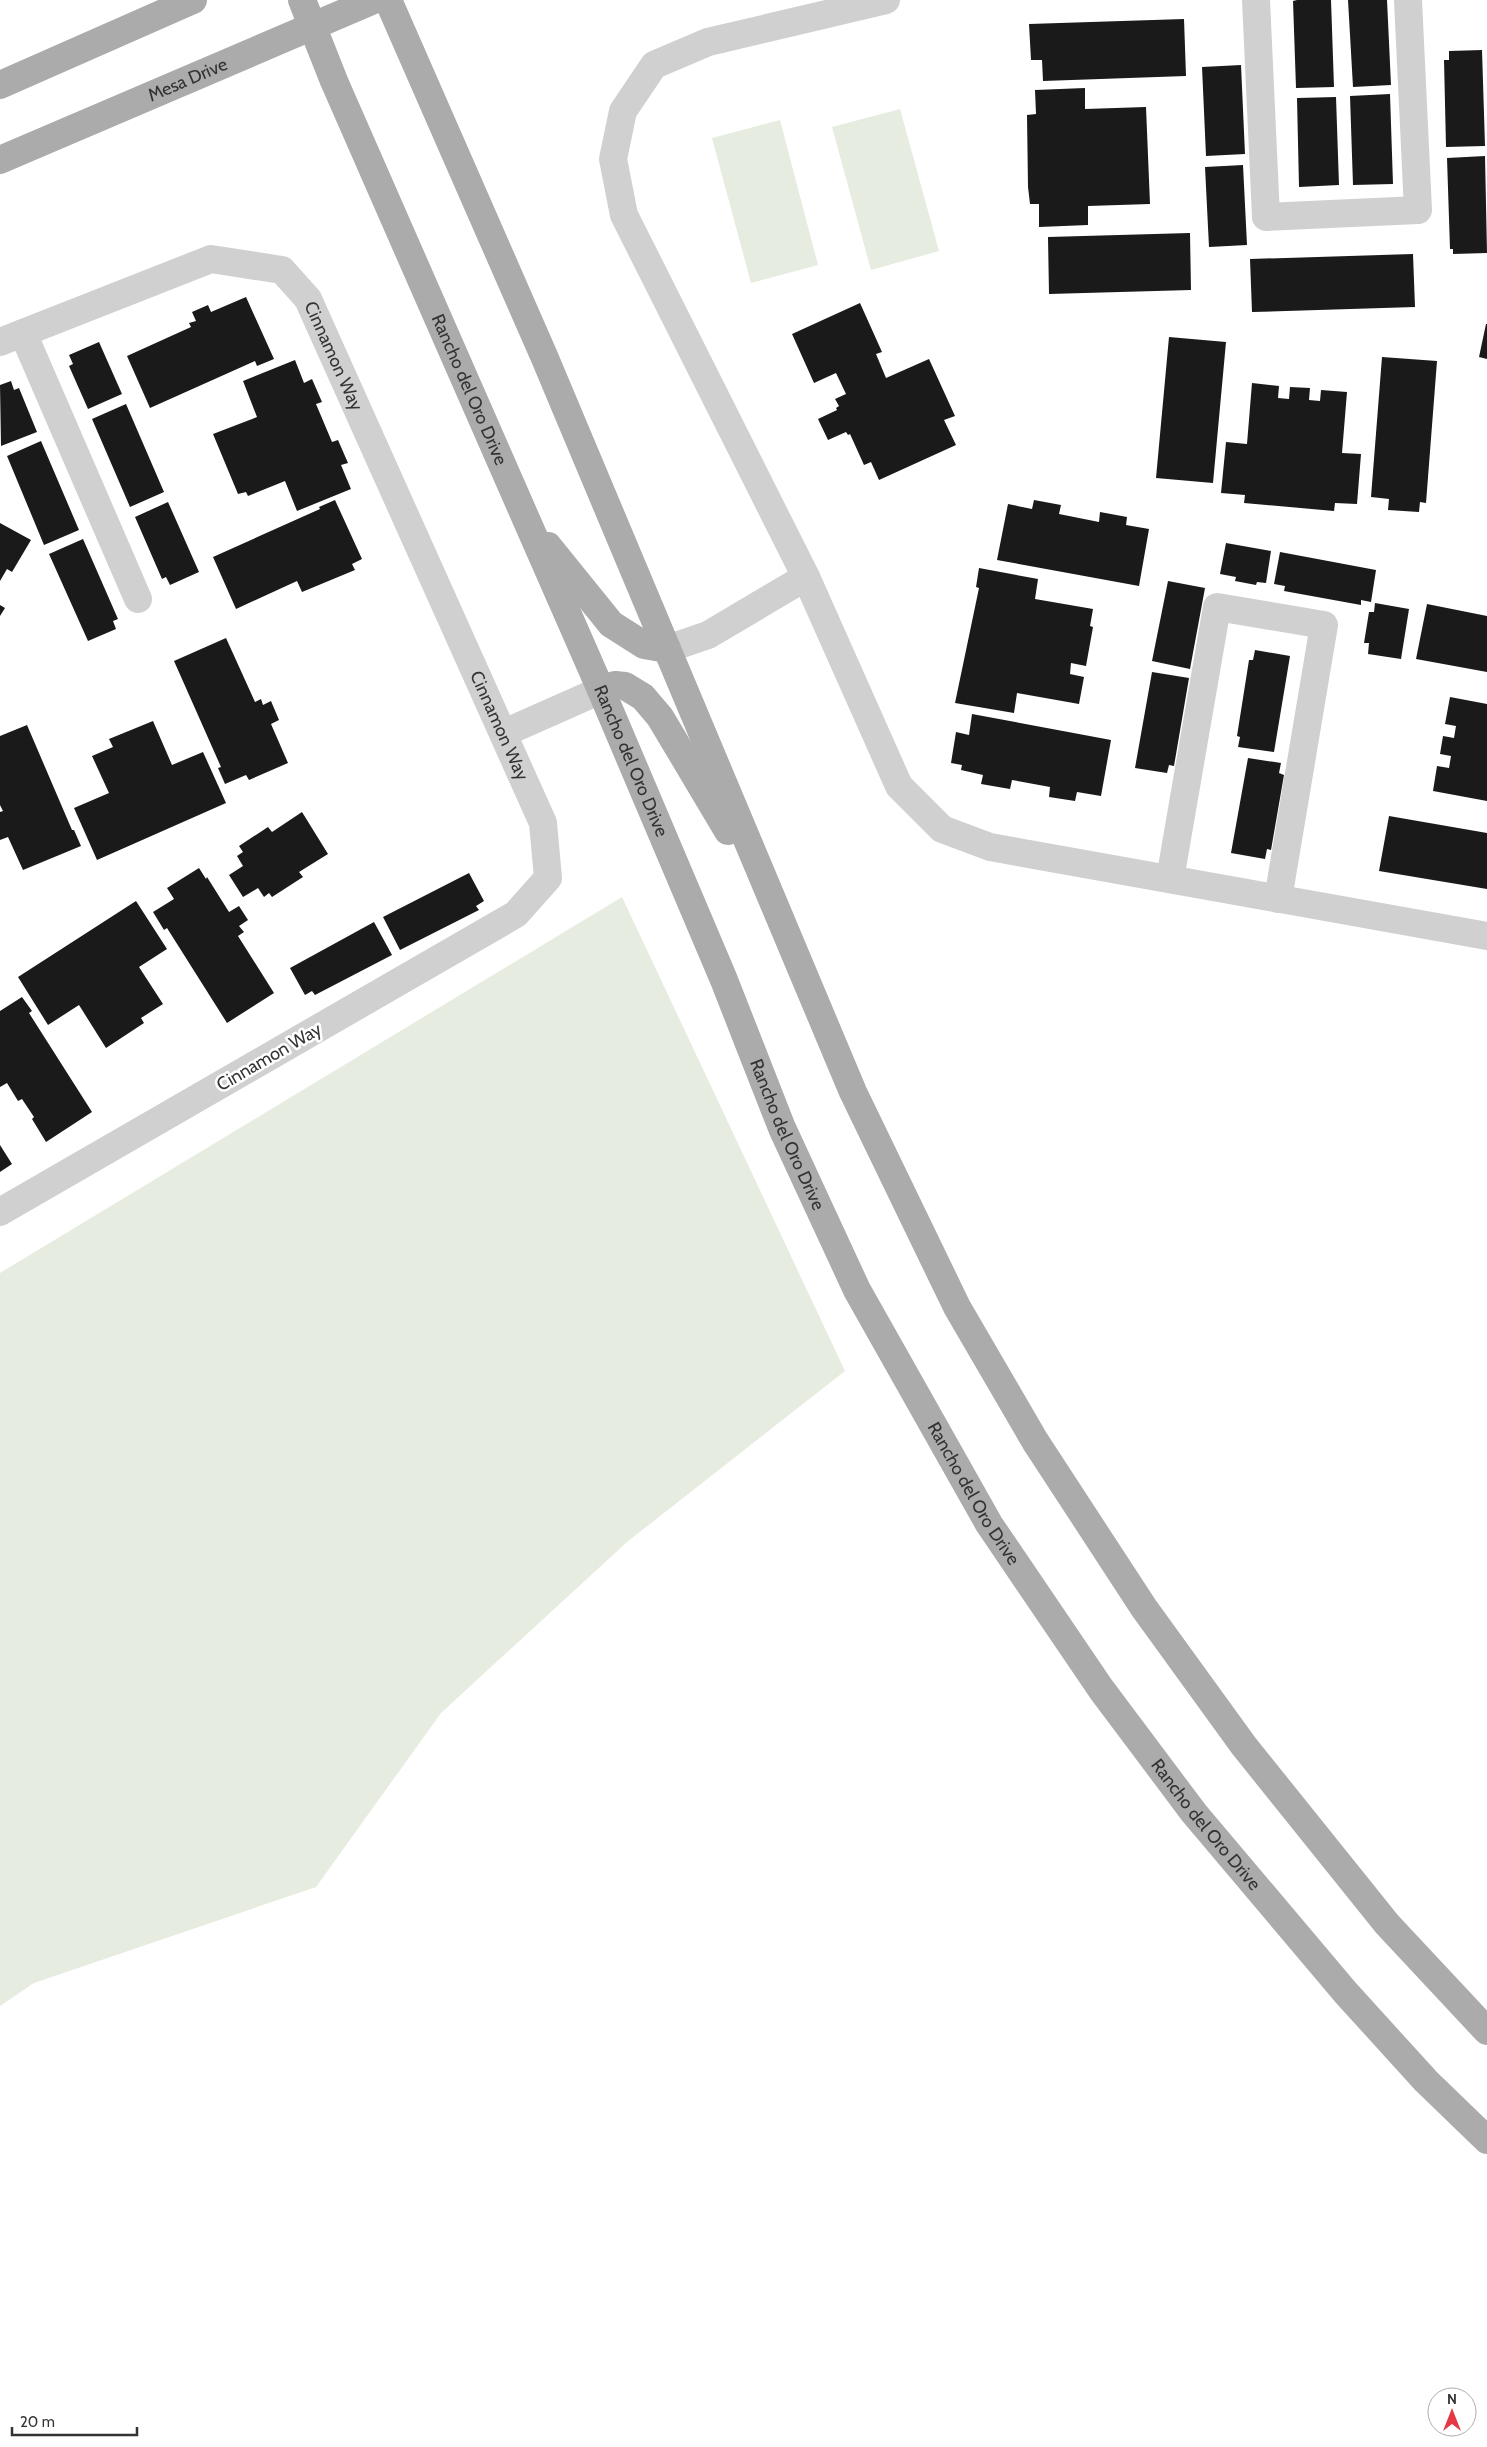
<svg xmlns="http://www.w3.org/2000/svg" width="1487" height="2447" font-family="Cabin,sans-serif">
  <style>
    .green { fill: #e6ecdf }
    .building { fill: #1a1a1a }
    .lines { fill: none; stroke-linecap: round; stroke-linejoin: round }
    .minor { stroke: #d0d0d0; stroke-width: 28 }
    .major { stroke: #ababab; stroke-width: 28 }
    .labels { text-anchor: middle; stroke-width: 5; stroke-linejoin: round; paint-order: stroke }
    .street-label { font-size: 18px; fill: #333; stroke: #fff }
  </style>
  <rect width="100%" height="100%" fill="#fff"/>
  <path class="green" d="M 900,109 L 939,251 L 871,270 L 832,127 Z
    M 780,120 L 818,265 L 751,283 L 712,138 Z
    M 622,897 L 845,1371 L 627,1542 L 441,1713 L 316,1887 L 34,1983 L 0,2006 L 0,1273 Z"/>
  <path class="building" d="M 1297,0 L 1331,0 L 1334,87 L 1296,88 L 1293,1 Z
    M 1348,0 L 1387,0 L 1391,85 L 1353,87 Z
    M 1184,19 L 1186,76 L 1043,81 L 1042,60 L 1031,60 L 1029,24 Z
    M 1482,50 L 1485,146 L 1446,147 L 1444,60 L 1449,60 L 1449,51 Z
    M 1241,65 L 1245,154 L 1206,156 L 1202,67 Z
    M 1085,88 L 1085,109 L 1146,107 L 1150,204 L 1088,206 L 1088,225 L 1039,227 L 1039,204 L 1030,204 L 1028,187 L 1027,115 L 1036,114 L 1035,90 Z
    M 1390,94 L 1393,184 L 1353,185 L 1350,96 Z
    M 1336,97 L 1339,185 L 1299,187 L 1297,98 Z
    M 1485,156 L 1487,253 L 1453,254 L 1453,249 L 1450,249 L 1447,158 Z
    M 1243,165 L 1247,245 L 1209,247 L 1205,167 Z
    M 1190,233 L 1191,290 L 1049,294 L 1048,237 Z
    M 1413,254 L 1415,307 L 1252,312 L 1250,259 Z
    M 246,297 L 274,359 L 257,366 L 255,361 L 150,408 L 127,356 L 191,327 L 189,323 L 196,321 L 192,312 L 208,305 L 211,312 Z
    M 860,303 L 882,352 L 876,354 L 886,378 L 929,359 L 955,416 L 944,420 L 956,445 L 879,480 L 871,462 L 864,465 L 850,434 L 848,435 L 846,432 L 828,440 L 818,419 L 837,410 L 836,408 L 839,406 L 835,399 L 846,394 L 836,373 L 814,383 L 792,334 Z
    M 1486,324 L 1487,324 L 1487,359 L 1479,357 Z
    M 1169,337 L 1226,342 L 1213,483 L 1156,478 Z
    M 99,342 L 122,394 L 88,409 L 69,366 L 73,364 L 69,355 Z
    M 1382,357 L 1437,361 L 1426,503 L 1420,502 L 1419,512 L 1388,510 L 1389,499 L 1371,497 Z
    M 295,360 L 304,383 L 312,379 L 322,402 L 316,404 L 332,442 L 338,440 L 348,463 L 341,465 L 351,489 L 297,511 L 285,481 L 248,496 L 246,492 L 238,494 L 213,434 L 257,417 L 243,381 Z
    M 11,381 L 14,390 L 19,388 L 37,432 L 1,446 L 0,385 Z
    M 1252,383 L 1279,386 L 1278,398 L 1289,399 L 1290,387 L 1310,388 L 1309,400 L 1320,401 L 1321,390 L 1347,392 L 1342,453 L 1361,454 L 1357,504 L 1335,503 L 1334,511 L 1244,503 L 1245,495 L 1221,493 L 1226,442 L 1247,444 Z
    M 126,404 L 164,492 L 130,507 L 92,419 Z
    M 41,441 L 79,530 L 44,545 L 7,456 Z
    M 335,500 L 362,559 L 352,564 L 355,570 L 302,592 L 297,581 L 236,609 L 213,557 L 320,509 L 319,507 Z
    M 1034,500 L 1061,505 L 1059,514 L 1099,522 L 1100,512 L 1127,517 L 1126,525 L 1149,529 L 1139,586 L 997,560 L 1008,504 L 1032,509 Z
    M 168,502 L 199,572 L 170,585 L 166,577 L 162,579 L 135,517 Z
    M 0,523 L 31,540 L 12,572 L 7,569 L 0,581 Z
    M 83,539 L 118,619 L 113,621 L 116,629 L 88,641 L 49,554 Z
    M 1226,543 L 1271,551 L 1266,583 L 1257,582 L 1256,585 L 1235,581 L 1236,577 L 1220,574 Z
    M 1280,552 L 1376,570 L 1371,602 L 1361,600 L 1361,605 L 1284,591 L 1285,586 L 1274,584 Z
    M 979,568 L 1038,579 L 1035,599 L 1093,609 L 1090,626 L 1093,627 L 1086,666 L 1071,663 L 1070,674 L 1084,677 L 1079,704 L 1017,693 L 1014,713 L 955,703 L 979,588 L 976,587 Z
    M 1168,581 L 1205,588 L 1190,669 L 1152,661 Z
    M 1375,603 L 1409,609 L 1401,659 L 1368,654 L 1369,643 L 1364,643 L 1369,612 L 1374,612 Z
    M 1427,604 L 1487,616 L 1487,672 L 1416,659 Z
    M 0,605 L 5,608 L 0,616 Z
    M 226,638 L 255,702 L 261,699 L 263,705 L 271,701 L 279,720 L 271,724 L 288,763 L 249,780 L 246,775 L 225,784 L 218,768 L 221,767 L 174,661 Z
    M 1255,650 L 1290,656 L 1274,752 L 1238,747 L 1240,737 L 1237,736 L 1249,660 L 1253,660 Z
    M 1152,672 L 1189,678 L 1174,766 L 1169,765 L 1167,773 L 1135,768 Z
    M 1450,697 L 1487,704 L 1487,801 L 1433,791 L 1437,766 L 1449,768 L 1451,756 L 1440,754 L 1443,736 L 1454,738 L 1456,726 L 1445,724 Z
    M 972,714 L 1111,740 L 1101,796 L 1077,792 L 1075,801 L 1049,797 L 1050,787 L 1012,780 L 1010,789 L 981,784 L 983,775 L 961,770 L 962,765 L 951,763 L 956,732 L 969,735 Z
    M 153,721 L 172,765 L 203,752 L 226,803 L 97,860 L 74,808 L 109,793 L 92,756 L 113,747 L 109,739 Z
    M 27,725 L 72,830 L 74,830 L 81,846 L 23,870 L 8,837 L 0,840 L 0,812 L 3,811 L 0,805 L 0,736 Z
    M 1248,758 L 1281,763 L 1279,773 L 1284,775 L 1271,850 L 1267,849 L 1265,859 L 1231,853 Z
    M 302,812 L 328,854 L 299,872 L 303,877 L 272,897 L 269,893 L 264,897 L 258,888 L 243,897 L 229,875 L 243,866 L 237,856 L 243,852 L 239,846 L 268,827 L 272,832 Z
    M 1389,816 L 1487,833 L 1487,889 L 1379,871 Z
    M 199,868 L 206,879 L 207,877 L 229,912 L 239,906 L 248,920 L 239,926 L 244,932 L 238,936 L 274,993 L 227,1023 L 167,928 L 164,930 L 153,912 L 174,899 L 167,888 Z
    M 469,873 L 484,901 L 476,906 L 479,910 L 400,950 L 383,917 Z
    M 136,901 L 167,949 L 139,967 L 163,1004 L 141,1018 L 144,1023 L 106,1048 L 79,1005 L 48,1025 L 18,977 Z
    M 374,922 L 392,955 L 315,995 L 312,991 L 305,995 L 290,968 Z
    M 22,997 L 32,1011 L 29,1013 L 92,1112 L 46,1142 L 32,1119 L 34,1117 L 22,1099 L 18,1101 L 7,1083 L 0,1087 L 0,1011 Z
    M 0,1145 L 12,1164 L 0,1172 Z"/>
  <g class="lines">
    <g class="minor">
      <path d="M 886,0 L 708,42 L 654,65 L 623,111 L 613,159 L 624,215 L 806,577 L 899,786 L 942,829 L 990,847 L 1487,936"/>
      <path d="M 1256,0 L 1266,217 L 1418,210 L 1408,0"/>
      <path d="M 23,333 L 138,599"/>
      <path id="s1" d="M 0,342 L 211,259 L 282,270 L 308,299 L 543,823 L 548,878 L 516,914 L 0,1212"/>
      <path d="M 667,649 L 708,635 L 806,577"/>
      <path d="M 504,733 L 601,690"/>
      <path d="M 1170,879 L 1217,607 L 1324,625 L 1278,899"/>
    </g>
    <g class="major">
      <path id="s2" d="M 302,0 L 334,81 L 601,690 L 724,980 L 782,1128 L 857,1290 L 989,1524 L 1101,1689 L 1194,1813 L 1346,1993 L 1426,2081 L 1487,2140"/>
      <path d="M 388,0 L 544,356 L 853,1092 L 957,1307 L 1035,1441 L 1144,1608 L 1244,1746 L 1387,1924 L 1487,2031"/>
      <path d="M 0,85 L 193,0"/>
      <path id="s3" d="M 0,160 L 374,0"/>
      <path d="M 548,546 L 611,624 L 644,645 L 667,649"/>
      <path d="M 601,690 L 615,685 L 625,686 L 643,697 L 660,717 L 728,831"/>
    </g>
  </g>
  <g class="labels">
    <g class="street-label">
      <text dy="6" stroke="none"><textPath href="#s3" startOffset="204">Mesa Drive</textPath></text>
      <text dy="6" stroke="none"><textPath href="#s1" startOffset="400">Cinnamon Way</textPath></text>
      <text dy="6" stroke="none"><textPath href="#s2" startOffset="424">Rancho del Oro Drive</textPath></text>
      <text dy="6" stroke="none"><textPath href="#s1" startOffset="805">Cinnamon Way</textPath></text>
      <text dy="6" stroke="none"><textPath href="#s2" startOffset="829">Rancho del Oro Drive</textPath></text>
      <text transform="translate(269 1057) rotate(-30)" y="6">Cinnamon Way</text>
      <text dy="6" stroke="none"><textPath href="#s2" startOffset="1234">Rancho del Oro Drive</textPath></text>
      <text dy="6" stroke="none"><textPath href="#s2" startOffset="1639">Rancho del Oro Drive</textPath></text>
      <text dy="6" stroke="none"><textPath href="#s2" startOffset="2044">Rancho del Oro Drive</textPath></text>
    </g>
  </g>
  <g transform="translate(1452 2412)"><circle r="24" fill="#ffffff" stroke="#adadad"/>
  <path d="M0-4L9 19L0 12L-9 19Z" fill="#e63946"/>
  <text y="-8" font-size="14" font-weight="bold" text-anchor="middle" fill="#333333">N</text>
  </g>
  <path d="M12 2427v8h125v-8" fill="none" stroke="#333333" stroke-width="2.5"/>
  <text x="20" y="2427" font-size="15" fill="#333333" stroke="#ffffff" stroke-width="4" paint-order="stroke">20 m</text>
</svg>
